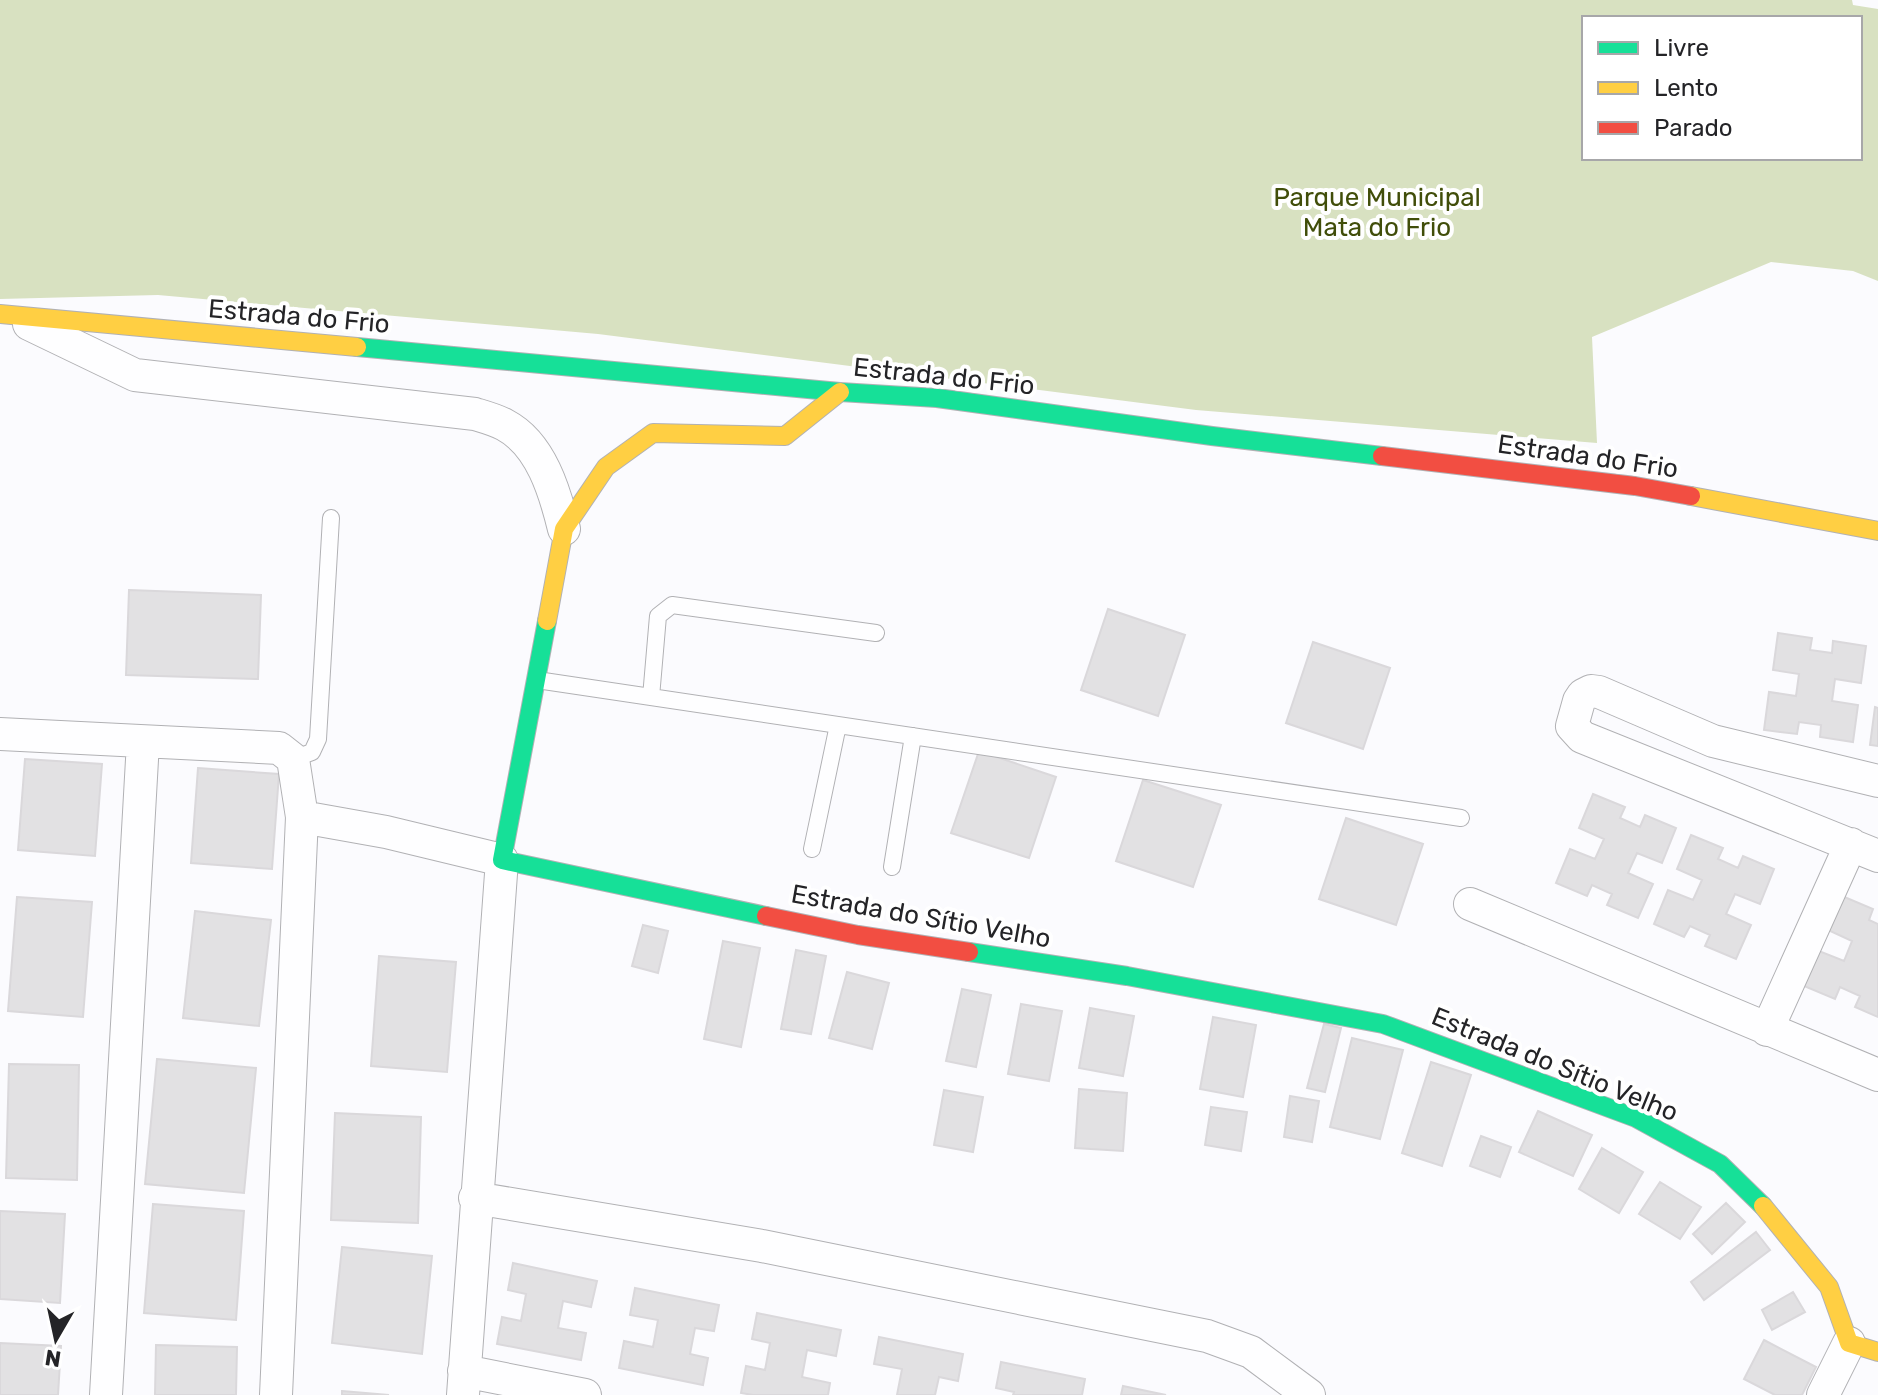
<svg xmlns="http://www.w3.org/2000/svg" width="1878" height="1395" font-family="Rubik,sans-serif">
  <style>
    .forest { fill: #d8e1c1; fill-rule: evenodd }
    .building { fill: #e2e1e3; stroke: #dad8db; stroke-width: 2 }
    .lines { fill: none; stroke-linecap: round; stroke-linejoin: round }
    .lane-casing { stroke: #b1b1b4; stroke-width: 18 }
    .street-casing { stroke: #b1b1b4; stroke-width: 34 }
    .fast-casing { stroke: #b1b1b4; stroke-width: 20 }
    .slow-casing { stroke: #b1b1b4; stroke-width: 20 }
    .jam-casing { stroke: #b1b1b4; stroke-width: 20 }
    .lane { stroke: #fefeff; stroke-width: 16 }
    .street { stroke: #fefeff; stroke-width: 32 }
    .fast { stroke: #16e098; stroke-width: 18 }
    .slow { stroke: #ffcf43; stroke-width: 18 }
    .jam { stroke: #f24e42; stroke-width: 18 }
    .labels { text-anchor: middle; stroke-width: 8; stroke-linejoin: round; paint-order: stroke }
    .park-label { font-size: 26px; fill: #414e0a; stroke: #fff }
    .street-label { font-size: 26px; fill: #242427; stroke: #fff }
  </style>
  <rect width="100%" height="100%" fill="#fbfbfe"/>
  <path class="forest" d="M 0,0 L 1852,0 L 1853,5 L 1878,9 L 1878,281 L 1853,271 L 1771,262 L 1592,337 L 1597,443 L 1196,410 L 598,334 L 158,295 L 0,299 ZM 1584,18 L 1860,18 L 1860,158 L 1584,158 Z"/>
  <path class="building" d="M 129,590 L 261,595 L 258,679 L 126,675 Z
    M 1108,609 L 1185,635 L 1158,716 L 1081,690 Z
    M 1778,633 L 1812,638 L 1810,650 L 1832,653 L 1833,641 L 1866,646 L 1861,683 L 1835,679 L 1832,701 L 1858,705 L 1853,742 L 1820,737 L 1821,725 L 1799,722 L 1797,734 L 1764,730 L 1769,692 L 1796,696 L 1799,674 L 1773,670 Z
    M 1313,642 L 1390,668 L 1363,749 L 1286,723 Z
    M 1875,707 L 1878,708 L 1878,746 L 1870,745 Z
    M 979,751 L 1056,777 L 1029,858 L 951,833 Z
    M 25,759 L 102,764 L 95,856 L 18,850 Z
    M 198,768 L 279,774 L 272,869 L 191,863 Z
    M 1143,780 L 1221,805 L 1193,887 L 1116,861 Z
    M 1593,794 L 1625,807 L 1620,818 L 1640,827 L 1645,815 L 1676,828 L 1662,863 L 1637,853 L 1628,873 L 1653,884 L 1638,918 L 1607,905 L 1612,894 L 1592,885 L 1587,896 L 1556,883 L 1570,849 L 1595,859 L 1604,839 L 1579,828 Z
    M 1346,818 L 1423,844 L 1396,925 L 1319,899 Z
    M 1691,835 L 1723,848 L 1718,859 L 1738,868 L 1743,856 L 1774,869 L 1760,904 L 1735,894 L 1726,914 L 1751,925 L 1736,959 L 1705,946 L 1710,935 L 1690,926 L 1684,937 L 1654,924 L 1668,890 L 1693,900 L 1702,880 L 1677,869 Z
    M 1842,896 L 1873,909 L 1869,920 L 1878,924 L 1878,1017 L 1855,1007 L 1860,996 L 1840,987 L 1835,999 L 1804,986 L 1819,951 L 1844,961 L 1852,941 L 1828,930 Z
    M 17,897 L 92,902 L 83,1017 L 8,1011 Z
    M 195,911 L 271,920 L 259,1026 L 183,1018 Z
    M 643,925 L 668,931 L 658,973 L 632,966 Z
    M 723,941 L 760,948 L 741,1047 L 704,1039 Z
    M 796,950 L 826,956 L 811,1034 L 781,1029 Z
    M 379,956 L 456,962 L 447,1072 L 371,1066 Z
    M 847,972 L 889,983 L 872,1049 L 829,1038 Z
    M 962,989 L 991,995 L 976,1067 L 946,1061 Z
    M 1021,1004 L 1062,1011 L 1049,1081 L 1008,1074 Z
    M 1090,1008 L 1134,1016 L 1123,1076 L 1079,1068 Z
    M 1213,1017 L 1256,1025 L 1243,1097 L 1200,1089 Z
    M 1324,1024 L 1341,1028 L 1325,1092 L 1307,1088 Z
    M 1352,1038 L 1403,1050 L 1380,1139 L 1330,1127 Z
    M 157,1059 L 256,1068 L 244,1193 L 145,1184 Z
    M 1431,1062 L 1471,1075 L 1442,1166 L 1402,1153 Z
    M 9,1064 L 79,1065 L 77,1180 L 6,1178 Z
    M 1079,1089 L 1127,1093 L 1123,1151 L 1075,1148 Z
    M 944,1090 L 983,1097 L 973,1152 L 934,1145 Z
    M 1290,1096 L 1319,1101 L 1312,1142 L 1284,1137 Z
    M 1211,1107 L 1247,1112 L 1241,1151 L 1205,1145 Z
    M 1538,1111 L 1592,1135 L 1573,1176 L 1519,1152 Z
    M 335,1113 L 421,1117 L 418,1223 L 331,1220 Z
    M 1481,1136 L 1511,1147 L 1500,1177 L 1470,1166 Z
    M 1602,1148 L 1643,1172 L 1619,1213 L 1579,1189 Z
    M 1660,1182 L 1701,1207 L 1680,1239 L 1639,1214 Z
    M 1726,1203 L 1745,1222 L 1712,1254 L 1693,1234 Z
    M 153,1204 L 244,1211 L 236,1320 L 144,1313 Z
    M 0,1211 L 65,1214 L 60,1303 L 0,1299 Z
    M 1756,1232 L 1770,1250 L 1704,1300 L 1691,1282 Z
    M 342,1247 L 432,1256 L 422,1354 L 332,1343 Z
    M 513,1263 L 597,1281 L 591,1307 L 563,1301 L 558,1328 L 586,1333 L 581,1360 L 497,1344 L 502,1317 L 521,1321 L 526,1294 L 508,1290 Z
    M 635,1288 L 719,1305 L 714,1331 L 695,1328 L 690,1354 L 708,1358 L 703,1385 L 619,1368 L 624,1341 L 653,1347 L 658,1320 L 630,1315 Z
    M 1793,1292 L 1805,1312 L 1772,1330 L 1762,1310 Z
    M 757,1313 L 841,1330 L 836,1356 L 807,1350 L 802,1377 L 830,1383 L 828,1395 L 753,1395 L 741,1393 L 746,1366 L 765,1370 L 770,1343 L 752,1339 Z
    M 879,1337 L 963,1354 L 958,1381 L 939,1377 L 935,1395 L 897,1395 L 902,1369 L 874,1364 Z
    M 1764,1340 L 1816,1367 L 1802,1395 L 1775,1395 L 1744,1379 Z
    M 0,1343 L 61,1346 L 58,1395 L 0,1395 Z
    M 156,1345 L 237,1347 L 236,1395 L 155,1395 Z
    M 1001,1362 L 1085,1379 L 1082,1395 L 1013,1395 L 1014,1392 L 996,1388 Z
    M 1123,1386 L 1166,1395 L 1121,1395 Z
    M 342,1391 L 389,1395 L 342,1395 Z"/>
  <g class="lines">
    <defs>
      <path id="lane" d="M 537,680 L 1461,818
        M 651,697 L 658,616 L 672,605 L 876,633
        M 293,759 L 312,752 L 318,739 L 331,518
        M 812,849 L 838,725
        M 892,867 L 913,736"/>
      <path id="street" d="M 29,324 L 135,375 L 475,414 C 485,417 496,420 505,425 C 541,444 555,492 564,529
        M 0,734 L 279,748 L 293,759 L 302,817 L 276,1395
        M 1878,781 L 1713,741 L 1599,692 L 1591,691 L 1583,695 L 1579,701 L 1572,726 L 1582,737 L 1878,856
        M 302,817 L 386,832 L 502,860 L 463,1395
        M 1470,904 L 1878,1075
        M 1767,1030 L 1851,844
        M 475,1198 L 762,1246 L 1207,1336 L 1251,1352 L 1309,1395
        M 464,1371 L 585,1395
        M 106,1395 L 143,742
        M 1823,1395 L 1849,1343"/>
      <path id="fast" d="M 357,347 L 840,392 L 937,398 L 1212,436 L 1382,456
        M 547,621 L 502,860 L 766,916
        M 969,952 L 1127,976 L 1383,1024 L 1636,1118 L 1720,1164 L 1763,1206"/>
      <path id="slow" d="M 0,314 L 357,347
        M 1691,496 L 1878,531
        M 547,621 L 564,529 L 606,467 L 653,433 L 785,436 L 840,392
        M 1763,1206 L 1829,1287 L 1849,1343 L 1878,1352"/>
      <path id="jam" d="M 1382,456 L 1635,486 L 1691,496
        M 766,916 L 858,935 L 969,952"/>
    </defs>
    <use href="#lane" class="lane-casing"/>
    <use href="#street" class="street-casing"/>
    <use href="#fast" class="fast-casing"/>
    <use href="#slow" class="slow-casing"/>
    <use href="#jam" class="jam-casing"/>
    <use href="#lane" class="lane"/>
    <use href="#street" class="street"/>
    <use href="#fast" class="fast"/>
    <use href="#slow" class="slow"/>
    <use href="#jam" class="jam"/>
  </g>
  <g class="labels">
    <g class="park-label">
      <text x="1377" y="206">Parque Municipal<tspan x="1377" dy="30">Mata do Frio</tspan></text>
    </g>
    <g class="street-label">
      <text transform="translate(299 316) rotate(5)" y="9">Estrada do Frio</text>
      <text transform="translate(944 376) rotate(6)" y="9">Estrada do Frio</text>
      <text transform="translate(1588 456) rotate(8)" y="9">Estrada do Frio</text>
      <text transform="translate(921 916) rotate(10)" y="9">Estrada do Sítio Velho</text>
      <text transform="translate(1555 1064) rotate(22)" y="9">Estrada do Sítio Velho</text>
    </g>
  </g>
  <rect x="1582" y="16" width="280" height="144" fill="#ffffff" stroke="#a7a7a9" stroke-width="2"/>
  <rect x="1598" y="42" width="40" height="12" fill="#16e098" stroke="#a7a7a9" stroke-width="2"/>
  <text x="1654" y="56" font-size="24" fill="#242427">Livre</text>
  <rect x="1598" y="82" width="40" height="12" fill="#ffcf43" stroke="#a7a7a9" stroke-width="2"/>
  <text x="1654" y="96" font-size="24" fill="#242427">Lento</text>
  <rect x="1598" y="122" width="40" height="12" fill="#f24e42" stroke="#a7a7a9" stroke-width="2"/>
  <text x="1654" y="136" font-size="24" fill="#242427">Parado</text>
  <g transform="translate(56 1339) rotate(189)" stroke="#ffffff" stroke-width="6" paint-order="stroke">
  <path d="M0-6L14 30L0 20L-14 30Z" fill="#242427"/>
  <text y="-12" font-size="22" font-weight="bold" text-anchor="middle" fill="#242427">N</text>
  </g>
</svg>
